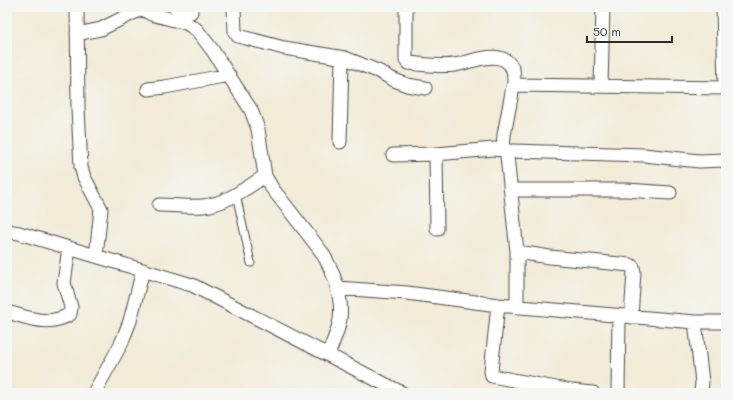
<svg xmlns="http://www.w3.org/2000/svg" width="733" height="400" font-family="Mali,sans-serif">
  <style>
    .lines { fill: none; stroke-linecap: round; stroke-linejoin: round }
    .service-casing { stroke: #494845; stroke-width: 9 }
    .minor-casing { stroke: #494845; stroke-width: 15 }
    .service { stroke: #fff; stroke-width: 7 }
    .minor { stroke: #fff; stroke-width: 13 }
  </style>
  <rect width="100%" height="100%" fill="#f6f6f2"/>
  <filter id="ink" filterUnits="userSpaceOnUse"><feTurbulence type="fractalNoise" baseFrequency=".025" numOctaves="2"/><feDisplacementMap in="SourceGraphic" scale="8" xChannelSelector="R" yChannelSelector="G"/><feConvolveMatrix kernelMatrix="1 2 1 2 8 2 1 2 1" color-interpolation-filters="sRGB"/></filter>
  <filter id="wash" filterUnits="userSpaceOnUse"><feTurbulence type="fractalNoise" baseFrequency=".012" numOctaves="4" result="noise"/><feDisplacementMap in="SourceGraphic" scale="16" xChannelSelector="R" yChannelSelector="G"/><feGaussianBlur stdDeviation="0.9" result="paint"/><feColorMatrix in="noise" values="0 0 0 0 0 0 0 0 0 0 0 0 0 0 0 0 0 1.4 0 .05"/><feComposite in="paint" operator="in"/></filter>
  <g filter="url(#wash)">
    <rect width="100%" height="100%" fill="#f1ebd8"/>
  </g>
  <g filter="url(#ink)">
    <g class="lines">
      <defs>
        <path id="service" d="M 236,194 L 251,263"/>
        <path id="minor" d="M 77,7 L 78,108 L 81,167 L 84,177 L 101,209 L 96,256
          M 175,7 L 191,12
          M 234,7 L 235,32 L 238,36 L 284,48 L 345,58 L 380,72 L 392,79 L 407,85 L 425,88
          M 406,7 L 406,60 L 408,63 C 421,64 442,67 454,65 C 470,63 504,46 513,70 C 514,74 514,81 514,85
          M 723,7 L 725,88
          M 143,9 L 151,14 L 186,23 L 191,26 L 197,30 L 213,51 L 251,110 L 258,129 L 265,176 L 272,188 L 321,251 C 333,270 343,296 340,319 C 338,331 333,343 328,354
          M 77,34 L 101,29 L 145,7
          M 601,86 L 603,7
          M 148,89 L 165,87 L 229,75
          M 340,142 L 342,58
          M 503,150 L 504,135 L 513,87 L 516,85 L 726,88
          M 436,154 L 437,229
          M 393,155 L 436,154 L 494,149 L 503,150 L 510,152
          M 512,190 L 627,190 L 670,193
          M 159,205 C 174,205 189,207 203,206 C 226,204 246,188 265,176
          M 7,231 L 19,233 L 192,285 L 402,393
          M 517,252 L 550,257 L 630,265 L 633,267 L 634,272 L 631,317
          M 337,288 L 407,293 L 498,305 L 695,322 L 702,382 L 701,393
          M 498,305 L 491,371 L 492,376 L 572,391 L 593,393
          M 517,307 L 517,252 L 507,156 L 510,152 L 513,151 L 644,155 L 699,161 L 726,160
          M 7,312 C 30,318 49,327 70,314 L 71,307 L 64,283 L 69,248
          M 695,322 L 726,322
          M 94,393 L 121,344 L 130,321 L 143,270
          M 618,393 L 619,316"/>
      </defs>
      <use href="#service" class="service-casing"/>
      <use href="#minor" class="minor-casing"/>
      <use href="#service" class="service"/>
      <use href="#minor" class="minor"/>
    </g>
  </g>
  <rect width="733" height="400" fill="none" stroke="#f6f6f2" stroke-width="24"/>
  <path d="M587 36v6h85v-6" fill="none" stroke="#2b2b2b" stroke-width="2"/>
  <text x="593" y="36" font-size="12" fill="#2b2b2b" stroke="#f6f6f2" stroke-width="3" paint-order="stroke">50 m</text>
</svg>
